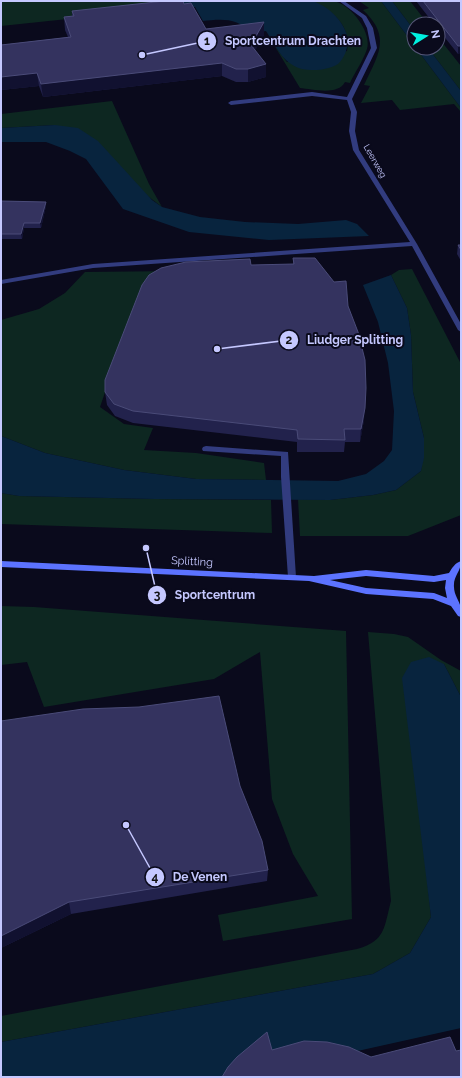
<svg xmlns="http://www.w3.org/2000/svg" width="462" height="1078" font-family="Raleway,sans-serif">
  <style>
    .green { fill: #0d2721 }
    .water { fill: #08243e }
    .lines { fill: none; stroke-linecap: round; stroke-linejoin: round }
    .lane { fill: #323c7f; fill-rule: evenodd }
    .secondary { fill: #5c73ff; fill-rule: evenodd }
    .wall { fill: #22224c }
    .shaded-wall { fill: #111130 }
    .building { fill: #34335f; stroke: #4a4b78 }
    .labels { text-anchor: middle; stroke-width: 4; stroke-linejoin: round; paint-order: stroke }
    .far-street-label { font-size: 9px; fill: #c5c8ff; stroke: #0a0a1c }
    .street-label { font-size: 11px; fill: #c5c8ff; stroke: #0a0a1c }
    .leader { fill: none; stroke: #c5c8ff; stroke-width: 1.5 }
    .callout-dot { fill: #c5c8ff; stroke: #0a0a1c; stroke-width: 1.5 }
    .mark-label { font-size: 12px; text-anchor: middle; font-weight: bold; fill: #111 }
    .callout-label { font-size: 12px; text-anchor: middle; font-weight: bold; fill: #c5c8ff; stroke: #0a0a1c; stroke-width: 4; stroke-linejoin: round; paint-order: stroke }
  </style>
  <rect width="100%" height="100%" fill="#0a0a1c"/>
  <path class="green" d="M 1,1 L 172,1 L 163,9 L 1,26 Z
    M 312,1 C 319,1 328,0 334,1 C 351,5 372,32 367,49 C 363,61 355,72 350,83 L 345,82 C 338,96 312,89 300,88 L 274,45 L 287,62 L 347,51 C 351,24 333,12 312,1 Z
    M 359,1 L 381,1 L 414,45 L 414,48 L 416,48 L 461,108 L 461,112 L 454,104 L 400,110 L 392,100 L 361,103 L 370,86 L 364,85 C 378,55 392,37 363,10 L 369,8 Z
    M 392,1 L 410,1 L 428,24 L 414,24 L 414,30 Z
    M 438,37 L 461,66 L 461,91 L 428,48 L 438,48 Z
    M 112,101 L 149,184 L 162,207 L 55,125 L 1,128 L 1,114 Z
    M 412,269 L 461,364 L 461,515 L 408,536 L 300,536 L 298,499 L 330,500 L 373,495 L 396,490 L 421,471 L 424,438 L 413,392 L 411,335 L 407,308 L 391,275 L 399,270 Z
    M 179,271 L 139,293 L 100,407 L 124,424 L 153,428 L 144,450 L 196,453 L 264,463 L 266,480 L 196,479 L 124,470 L 45,453 L 1,436 L 1,320 L 39,309 L 65,293 L 85,272 Z
    M 1,493 L 19,496 L 154,499 L 271,500 L 272,533 L 1,524 Z
    M 1,606 L 34,607 L 346,631 L 352,919 L 223,941 L 218,915 L 318,896 L 293,854 L 272,799 L 260,652 L 214,679 L 44,707 L 27,662 L 1,665 Z
    M 368,632 L 394,634 L 408,637 L 441,660 L 461,671 L 461,697 L 444,664 L 423,840 L 431,917 L 410,953 L 373,974 L 1,1042 L 1,1016 L 357,949 C 386,941 384,927 391,901 Z"/>
  <path class="water" d="M 172,1 C 207,1 241,1 276,1 C 286,1 303,0 312,1 C 329,6 346,23 348,40 C 348,48 344,59 338,64 C 331,68 322,70 314,70 C 287,71 279,52 266,31 L 249,33 C 240,17 219,19 203,21 L 195,7 L 178,8 Z
    M 381,1 L 392,1 L 414,30 L 414,45 Z
    M 416,48 L 428,48 L 461,91 L 461,108 Z
    M 55,125 L 78,128 L 98,141 L 152,200 L 162,207 L 200,217 L 245,222 L 298,224 L 346,220 L 357,224 L 369,236 L 269,240 L 189,232 L 123,209 L 86,159 L 70,151 L 46,142 L 1,142 L 1,128 Z
    M 391,275 L 407,308 L 411,335 L 413,392 L 424,438 L 424,458 L 421,471 L 396,490 L 373,495 L 330,500 L 154,499 L 19,496 L 1,493 L 1,436 L 45,453 L 124,470 L 196,479 L 338,481 L 366,474 L 384,461 L 392,450 L 394,411 L 388,363 L 378,322 L 363,285 Z
    M 429,657 L 444,664 L 461,697 L 461,1028 L 241,1077 L 1,1077 L 1,1042 L 373,974 L 410,953 L 431,917 L 402,678 L 411,662 Z"/>
  <g class="lines">
    <path class="lane" d="M 339,1 L 344,1 L 366,16 L 373,28 L 377,48 L 352,99 L 357,112 L 355,131 L 359,150 L 417,244 L 461,324 L 461,332 L 458,330 L 412,246 L 93,268 L 1,284 L 1,280 L 93,264 L 410,242 L 353,150 L 349,131 L 351,112 L 347,100 L 312,96 L 231,105 L 228,103 L 231,101 L 312,92 L 347,97 L 371,48 L 367,28 L 362,18 Z
      M 206,446 L 288,452 L 296,577 L 295,579 L 289,579 L 288,577 L 281,477 L 281,456 L 203,451 L 202,449 L 203,447 Z"/>
    <path class="secondary" d="M 1,561 L 314,576 L 366,570 L 434,576 L 449,573 C 452,568 455,563 461,561 C 461,572 453,576 454,587 C 454,595 459,600 461,608 C 462,610 461,615 461,617 L 458,616 L 451,606 L 433,599 L 366,594 L 309,581 L 1,567 ZM 366,576 L 434,582 L 446,580 L 445,588 L 447,598 L 434,593 L 366,588 L 330,580 Z"/>
  </g>
  <path class="wall" d="M 416,1 L 461,1 L 461,54 L 460,53 L 458,54 L 438,29 L 438,24 L 434,24 Z
    M 184,4 L 206,29 L 264,22 L 264,35 L 255,50 L 266,64 L 266,77 L 248,82 L 236,82 L 222,76 L 43,97 L 39,86 L 1,90 L 1,45 L 68,37 L 65,30 L 64,17 L 72,16 L 72,11 Z
    M 1,201 L 46,202 L 46,206 L 41,228 L 24,228 L 22,239 L 1,239 Z
    M 458,245 L 461,245 L 461,261 L 457,254 Z
    M 293,258 L 348,306 L 364,420 L 360,442 L 345,442 L 344,452 L 297,452 L 297,442 L 133,423 L 115,416 L 107,405 L 105,392 L 251,265 L 293,264 Z
    M 240,786 L 268,870 L 267,881 L 71,914 L 1,948 Z"/>
  <path class="shaded-wall" d="M 264,22 L 264,35 L 251,58 L 251,45 Z
    M 458,46 L 461,46 L 461,49 L 460,53 L 458,54 Z
    M 222,63 L 222,76 L 43,97 L 41,84 Z
    M 266,64 L 266,77 L 248,82 L 248,69 Z
    M 37,73 L 39,86 L 1,90 L 1,77 Z
    M 46,202 L 46,206 L 41,228 L 40,223 Z
    M 24,223 L 24,228 L 22,239 L 21,234 Z
    M 365,408 L 364,420 L 360,442 L 361,429 Z
    M 69,902 L 71,914 L 1,948 L 1,936 Z"/>
  <path class="building" d="M 165,1 L 183,1 L 184,4 L 191,3 L 206,29 L 264,22 L 251,45 L 266,64 L 248,69 L 236,69 L 222,63 L 41,84 L 37,73 L 1,77 L 1,45 L 71,37 L 64,17 L 74,16 L 72,11 Z
    M 423,1 L 461,1 L 461,46 L 458,46 Z
    M 1,201 L 46,202 L 40,223 L 24,223 L 21,234 L 1,234 Z
    M 458,245 L 461,245 L 461,250 Z
    M 293,258 L 315,258 L 334,282 L 346,281 L 348,306 L 358,332 L 365,360 L 366,388 L 365,408 L 361,429 L 344,429 L 345,440 L 298,439 L 297,430 L 133,411 L 114,404 L 105,392 L 105,380 L 142,285 L 149,275 L 161,268 L 186,262 L 250,259 L 251,265 L 294,264 Z
    M 219,696 L 240,786 L 262,841 L 268,870 L 69,902 L 1,936 L 1,721 L 83,709 L 139,707 Z
    M 267,1032 L 272,1050 L 304,1041 L 327,1042 L 349,1047 L 371,1057 L 450,1037 L 456,1051 L 461,1050 L 461,1077 L 222,1077 L 228,1067 L 237,1057 Z"/>
  <g class="labels">
    <g class="far-street-label">
      <text transform="translate(375 161) rotate(60)" y="3">Leerweg</text>
    </g>
    <g class="street-label">
      <text transform="translate(192 561) rotate(3)" y="4">Splitting</text>
    </g>
  </g>
  <path class="leader" d="M142 55L207 41M217 349L289 340M146 548L157 595M126 825L155 877"/>
  <g class="callout-dot">
    <circle cx="142" cy="55" r="4"/>
    <circle cx="217" cy="349" r="4"/>
    <circle cx="146" cy="548" r="4"/>
    <circle cx="126" cy="825" r="4"/>
    <circle cx="207" cy="41" r="10"/>
    <circle cx="289" cy="340" r="10"/>
    <circle cx="157" cy="595" r="10"/>
    <circle cx="155" cy="877" r="10"/>
  </g>
  <g class="mark-label">
    <text x="207" y="45">1</text>
    <text x="289" y="344">2</text>
    <text x="157" y="599">3</text>
    <text x="155" y="881">4</text>
  </g>
  <g class="callout-label">
    <text x="293" y="45">Sportcentrum Drachten</text>
    <text x="355" y="344">Liudger Splitting</text>
    <text x="215" y="599">Sportcentrum</text>
    <text x="200" y="881">De Venen</text>
  </g>
  <rect width="462" height="1078" fill="none" stroke="#c5c8ff" stroke-width="4"/>
  <g transform="translate(426 36) rotate(79)"><circle r="19" fill="#0a0a1c" stroke="#555677"/>
  <path d="M0-3L7 15L0 10L-7 15Z" fill="#00f0e0"/>
  <text y="-6" font-size="11" font-weight="bold" text-anchor="middle" fill="#c5c8ff">N</text>
  </g>
</svg>
